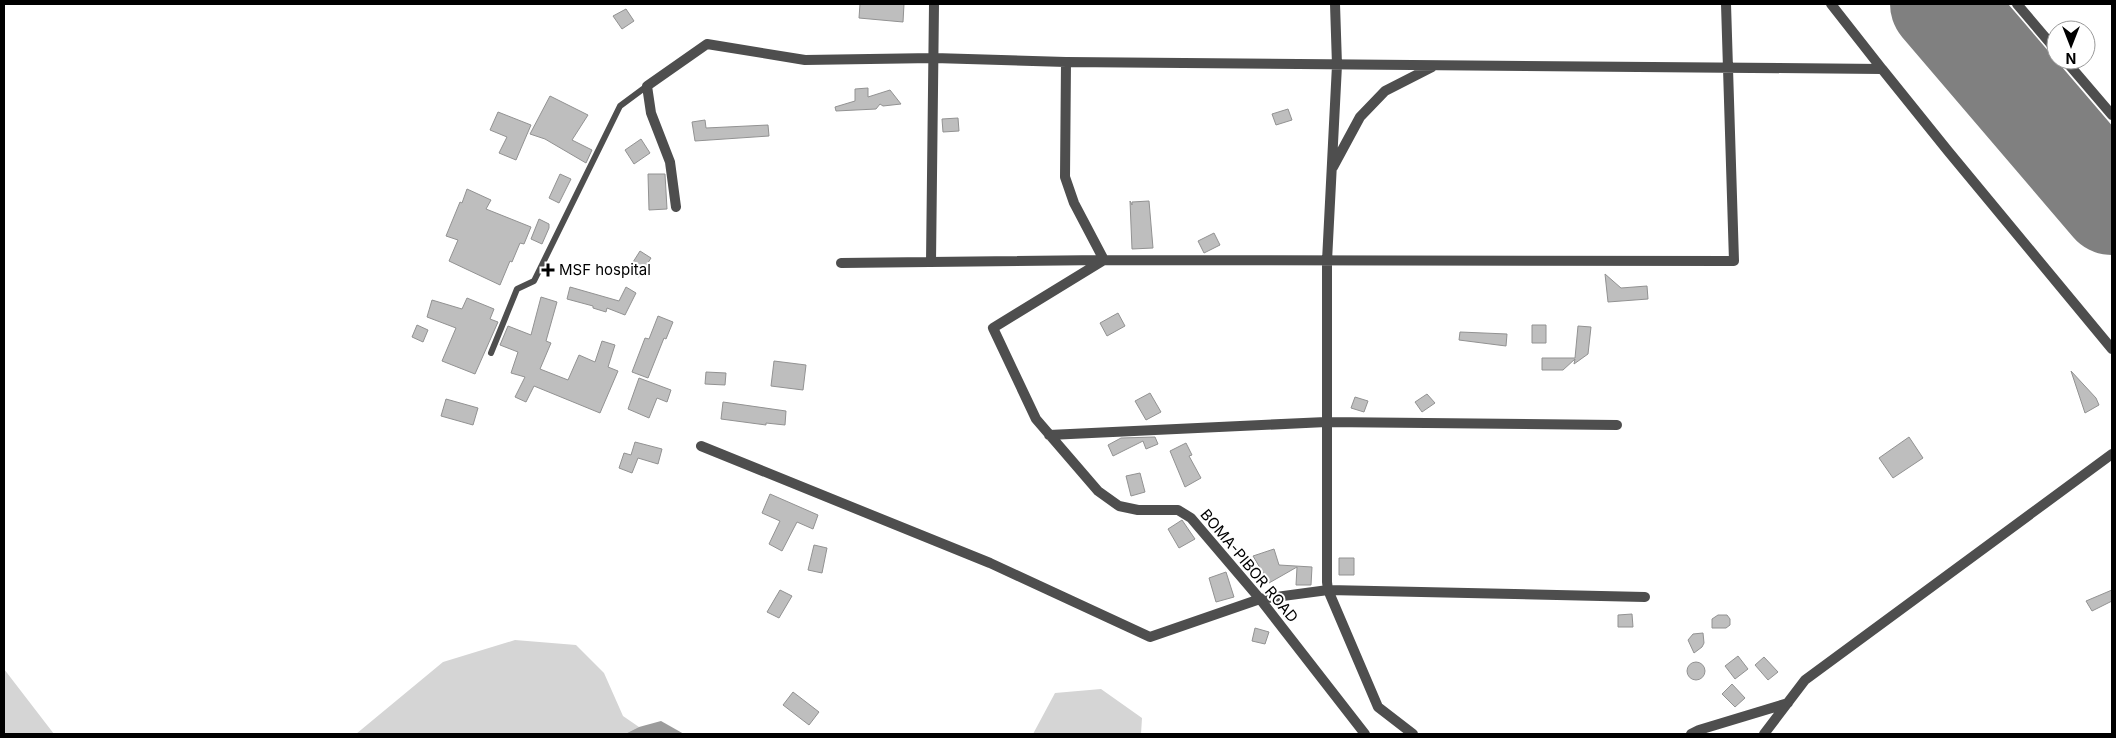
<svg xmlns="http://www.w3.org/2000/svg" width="2116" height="738" font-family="Inter,sans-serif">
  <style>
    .green { fill: #d5d5d5 }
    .water { fill: #9c9c9c }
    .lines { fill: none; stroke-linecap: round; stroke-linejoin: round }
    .runway { stroke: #808080; stroke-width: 102 }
    .building { fill: #bebebe; stroke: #929292 }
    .service { stroke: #4e4e4e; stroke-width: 6 }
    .minor { stroke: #4e4e4e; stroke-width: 10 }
    .poi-dot { fill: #000; stroke: #fff; stroke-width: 2 }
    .labels { text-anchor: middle; stroke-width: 4; stroke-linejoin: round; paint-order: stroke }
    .poi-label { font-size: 15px; fill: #000; stroke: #fff; text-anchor: start }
    .street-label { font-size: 15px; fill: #000; stroke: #fff }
  </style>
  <rect width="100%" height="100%" fill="#fff"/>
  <path class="green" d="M 515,640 L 576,645 L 604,673 L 623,716 L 639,727 L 625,734 L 356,734 L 443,662 Z
    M 4,669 L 54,734 L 4,734 Z
    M 1101,689 L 1142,718 L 1141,734 L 1033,734 L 1055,693 Z"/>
  <path class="water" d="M 661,721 L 684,734 L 625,734 L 639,727 Z"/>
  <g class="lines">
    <path class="runway" d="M 1941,4 L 2112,204"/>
  </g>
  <path class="building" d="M 860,4 L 904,4 L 903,22 L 859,18 Z
    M 626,9 L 634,21 L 622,29 L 613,16 Z
    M 868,88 L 868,97 L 890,90 L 901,104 L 883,106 L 880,104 L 876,109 L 836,111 L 835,107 L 855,101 L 855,89 Z
    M 550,96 L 588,115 L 572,140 L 592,150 L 586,163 L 545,139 L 530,134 Z
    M 1288,109 L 1292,120 L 1276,125 L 1272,114 Z
    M 498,112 L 531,125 L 516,160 L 499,153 L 507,137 L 490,130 Z
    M 958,118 L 959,131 L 943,132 L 942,119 Z
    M 705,120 L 706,128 L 768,125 L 769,136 L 695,141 L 692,122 Z
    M 641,139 L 650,153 L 634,164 L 625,150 Z
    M 560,174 L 571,179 L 559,203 L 549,198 Z
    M 648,174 L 665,174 L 667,209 L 649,210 Z
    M 467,189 L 491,200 L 486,209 L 531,227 L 524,244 L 520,243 L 512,262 L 510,261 L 500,285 L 449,261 L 458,240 L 446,236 L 460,202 L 462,203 Z
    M 1130,201 L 1132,205 L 1132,202 L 1149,201 L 1153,248 L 1132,249 Z
    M 539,219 L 549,224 L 549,228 L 542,244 L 531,239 Z
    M 1214,233 L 1220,245 L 1204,253 L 1198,241 Z
    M 640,251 L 651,258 L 639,277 L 628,270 Z
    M 1605,274 L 1621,288 L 1647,286 L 1648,299 L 1608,302 Z
    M 570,287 L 619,301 L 626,287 L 636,293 L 625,315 L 607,308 L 606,312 L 593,308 L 593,306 L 567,299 Z
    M 541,297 L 557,302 L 546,341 L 551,343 L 540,369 L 568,380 L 579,355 L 595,362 L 602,341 L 615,345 L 608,367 L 618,371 L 600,413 L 534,386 L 526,402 L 515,397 L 525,377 L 511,373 L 518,352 L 500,345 L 508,326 L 531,335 Z
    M 467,298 L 494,309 L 490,319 L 498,322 L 475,374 L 442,361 L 456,328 L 427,317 L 432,300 L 462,309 Z
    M 1118,313 L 1125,326 L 1107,336 L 1100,323 Z
    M 658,316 L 673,322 L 666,339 L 664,338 L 648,378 L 632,372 L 645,338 L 649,339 Z
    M 417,325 L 428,330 L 423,342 L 412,337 Z
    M 1532,325 L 1546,325 L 1546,343 L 1532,343 Z
    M 1578,326 L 1591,327 L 1588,354 L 1574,364 L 1575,359 L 1563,370 L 1542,370 L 1542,358 L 1575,358 Z
    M 1460,332 L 1507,334 L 1506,346 L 1459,340 Z
    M 774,361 L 806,365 L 803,390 L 771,386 Z
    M 2071,371 L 2096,398 L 2099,405 L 2085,413 Z
    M 706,372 L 726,373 L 725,385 L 705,384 Z
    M 639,378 L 671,390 L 667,402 L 657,398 L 649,418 L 628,409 Z
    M 1150,393 L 1161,412 L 1146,420 L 1135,401 Z
    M 1427,394 L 1435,403 L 1422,412 L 1415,402 Z
    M 1355,397 L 1368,401 L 1364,412 L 1351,408 Z
    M 446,399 L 478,408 L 473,425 L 441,416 Z
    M 723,402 L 786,411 L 785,425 L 766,423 L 766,425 L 721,419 Z
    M 1155,437 L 1158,444 L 1146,449 L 1143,441 L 1113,456 L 1108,445 L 1121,438 Z
    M 1909,437 L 1923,458 L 1893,478 L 1879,458 Z
    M 635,442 L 662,449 L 658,464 L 638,458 L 632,473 L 619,468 L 624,453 L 631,455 Z
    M 1186,443 L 1192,455 L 1189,456 L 1201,478 L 1185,487 L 1170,451 Z
    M 1140,473 L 1145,492 L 1131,496 L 1126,476 Z
    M 770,494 L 818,515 L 813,529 L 797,522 L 782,551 L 769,544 L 780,521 L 762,513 Z
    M 1182,520 L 1195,539 L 1179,548 L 1168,529 Z
    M 814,545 L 827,548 L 822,573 L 808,570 Z
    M 1274,549 L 1279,565 L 1312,567 L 1311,585 L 1296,585 L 1297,567 L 1269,583 L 1253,556 Z
    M 1339,558 L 1354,558 L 1354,575 L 1339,575 Z
    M 1226,572 L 1234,597 L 1216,602 L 1209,578 Z
    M 780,590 L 792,596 L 779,618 L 767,612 Z
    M 2112,590 L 2112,601 L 2092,611 L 2086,601 Z
    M 1632,614 L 1633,627 L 1618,627 L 1618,615 Z
    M 1718,615 L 1727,615 L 1730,619 L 1730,625 L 1726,628 L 1712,628 L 1712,619 Z
    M 1255,628 L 1269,632 L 1265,644 L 1252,641 Z
    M 1703,633 L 1704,643 L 1702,647 L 1694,653 L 1688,640 L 1693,634 Z
    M 1738,656 L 1748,669 L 1735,679 L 1725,666 Z
    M 1764,657 L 1778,672 L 1768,680 L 1755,665 Z
    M1687 671a9 9 0 1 1 18 0a9 9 0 1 1-18 0Z
    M 1732,684 L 1745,698 L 1735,707 L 1722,694 Z
    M 793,692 L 819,712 L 809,725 L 783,705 Z"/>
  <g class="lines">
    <path class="service" d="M 491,353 L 517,289 L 534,281 L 620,106 L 647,86"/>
    <path class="minor" d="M 1335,4 L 1337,65 L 1327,261 L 1327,582 L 1328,590 L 1378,707 L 1413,734
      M 1831,4 L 1882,69
      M 2017,4 L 2056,50
      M 2065,60 L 2112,115
      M 1066,62 L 1065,177 L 1074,203 L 1104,260 L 993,328 L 1036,419 L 1098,491 L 1119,506 L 1138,510 L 1178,510 L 1191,518 L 1260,599 L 1365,734
      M 1333,167 L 1360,117 L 1385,91 L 1432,67
      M 676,207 L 670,162 L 651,113 L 647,86 L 707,44 L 805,60 L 934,58 L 1066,62 L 1882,69 L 1948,151 L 2112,349
      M 931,262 L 934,4
      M 841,263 L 1104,260 L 1734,261 L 1726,4
      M 1049,435 L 1326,422 L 1617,425
      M 701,446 L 990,563 L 1150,637 L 1260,599 L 1328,590 L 1645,597
      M 1691,734 L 1699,730 L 1788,703
      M 1764,734 L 1805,680 L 2112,454"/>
  </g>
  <path class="poi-dot" d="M545.5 262.5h5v5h5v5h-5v5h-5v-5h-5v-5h5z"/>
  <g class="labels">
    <g class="poi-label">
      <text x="559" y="275">MSF hospital</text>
    </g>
    <g class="street-label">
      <text transform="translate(1249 566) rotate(50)" y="5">BOMA-PIBOR ROAD</text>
    </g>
  </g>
  <rect width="2116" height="738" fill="none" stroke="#000000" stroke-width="10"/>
  <g transform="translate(2071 45) rotate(180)"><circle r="24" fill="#ffffff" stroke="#999999"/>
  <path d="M0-4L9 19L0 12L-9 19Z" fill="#000000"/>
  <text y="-8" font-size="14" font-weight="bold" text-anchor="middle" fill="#000000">N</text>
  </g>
</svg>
